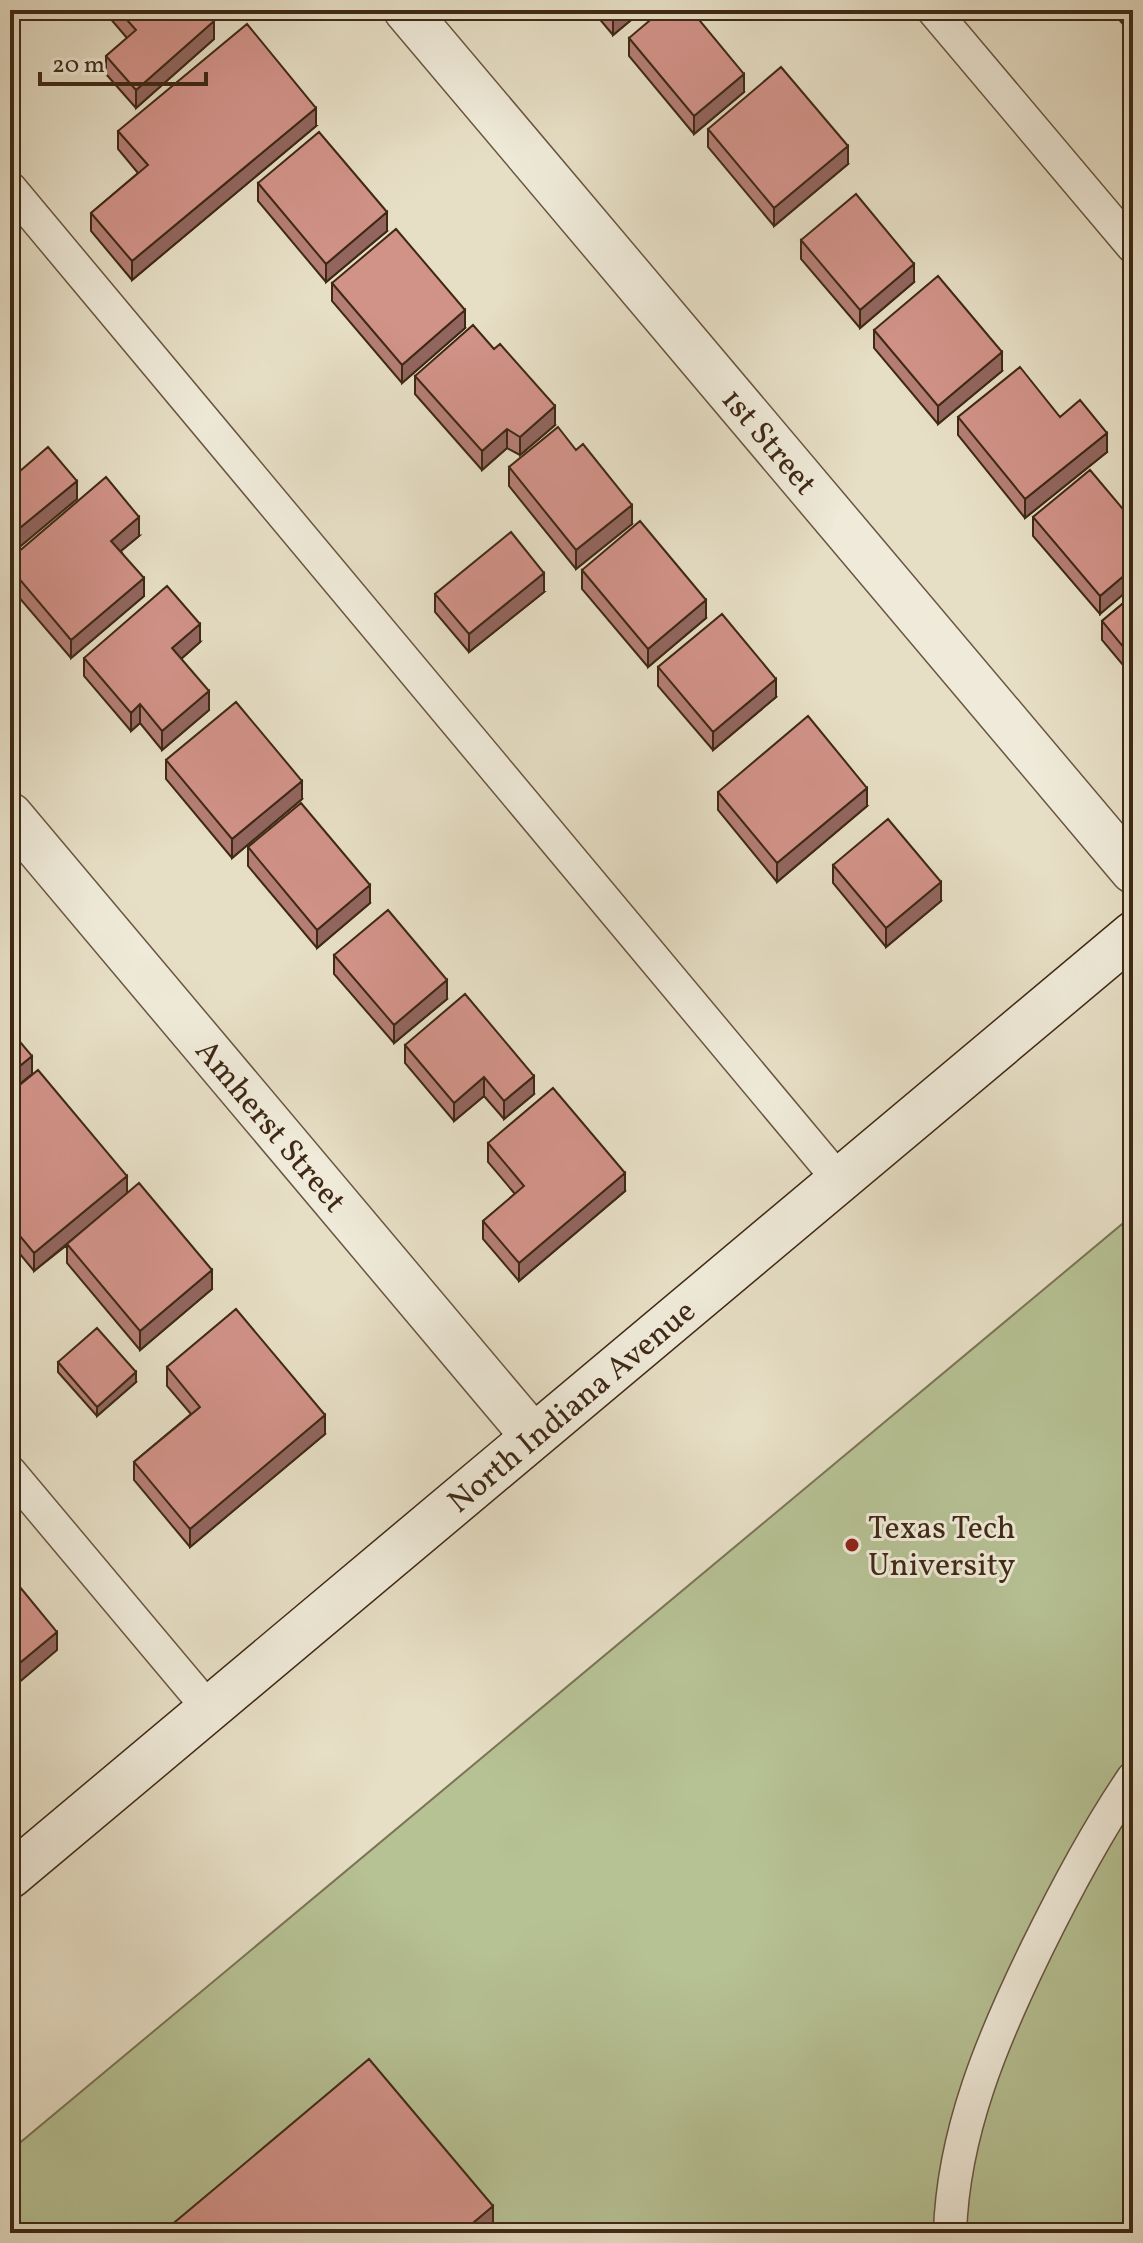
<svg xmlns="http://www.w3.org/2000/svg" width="1143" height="2243" font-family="Vollkorn,serif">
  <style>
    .green { fill: #b6c194; stroke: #7a7554; stroke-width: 2 }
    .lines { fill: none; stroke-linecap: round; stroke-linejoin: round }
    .lane-casing { stroke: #695641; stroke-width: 35 }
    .street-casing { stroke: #695641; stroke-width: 47 }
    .secondary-casing { stroke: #3f2915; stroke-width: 47 }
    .lane { stroke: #efead9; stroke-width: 32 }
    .street { stroke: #efead9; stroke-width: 44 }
    .secondary { stroke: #efead9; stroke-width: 44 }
    .wall { fill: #b47e75; stroke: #3f2915; stroke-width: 2 }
    .shaded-wall { fill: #92665f; stroke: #3f2915; stroke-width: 2 }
    .building { fill: #d19288; stroke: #3f2915; stroke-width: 2 }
    .poi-dot { fill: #8f2418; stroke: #efead9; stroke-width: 3 }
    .labels { text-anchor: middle; stroke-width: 6; stroke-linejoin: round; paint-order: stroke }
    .street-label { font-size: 32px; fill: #3f2915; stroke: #efead9 }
    .poi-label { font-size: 32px; fill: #3f2915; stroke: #efead9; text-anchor: start }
  </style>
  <rect width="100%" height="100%" fill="#e6dec5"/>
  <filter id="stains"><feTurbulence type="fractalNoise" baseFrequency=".0025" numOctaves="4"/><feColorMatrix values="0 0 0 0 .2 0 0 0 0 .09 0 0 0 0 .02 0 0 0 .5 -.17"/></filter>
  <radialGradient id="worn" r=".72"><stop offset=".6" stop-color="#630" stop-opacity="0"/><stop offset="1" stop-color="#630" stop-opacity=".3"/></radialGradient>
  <path class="green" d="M 1133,1215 L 1133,2233 L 10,2233 L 10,2151 Z"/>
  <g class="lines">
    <defs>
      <path id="lane" d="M 933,10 L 1133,247
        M 10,188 L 839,1180
        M 10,1472 L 209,1709
        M 950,2233 C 953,2132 993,2038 1037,1948 C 1066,1889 1096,1832 1133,1778"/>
      <g id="street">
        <path id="s1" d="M 406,10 L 1133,871"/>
        <path id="s2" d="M 10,815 L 533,1436"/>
      </g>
      <g id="secondary">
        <path id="s3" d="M 10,1876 L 1133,934"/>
      </g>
    </defs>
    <use href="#lane" class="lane-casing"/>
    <use href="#street" class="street-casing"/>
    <use href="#secondary" class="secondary-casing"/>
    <use href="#lane" class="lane"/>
    <use href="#street" class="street"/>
    <use href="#secondary" class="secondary"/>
  </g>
  <path class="wall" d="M 103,10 L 205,10 L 214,39 L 136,108 L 106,74 L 106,56 L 127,38 Z
    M 592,10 L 643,10 L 613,35 Z
    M 1111,10 L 1133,10 L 1133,36 Z
    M 629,38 L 744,92 L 694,134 L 629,56 Z
    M 316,126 L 132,280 L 91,231 L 91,213 L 138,173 L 118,149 L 118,131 Z
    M 708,129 L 848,164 L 774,226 L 708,147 Z
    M 258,183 L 387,231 L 326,282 L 258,201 Z
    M 801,240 L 914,282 L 860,328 L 801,259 Z
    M 332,283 L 465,328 L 402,383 L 332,301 Z
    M 874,330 L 1002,371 L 938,424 L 874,348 Z
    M 415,376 L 555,425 L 520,455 L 507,448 L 482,470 L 415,394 Z
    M 958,417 L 1060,417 L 1107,452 L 1025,518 L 958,435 Z
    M 509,467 L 632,524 L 576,569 L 509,486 Z
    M 1033,517 L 1133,521 L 1100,614 L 1033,536 Z
    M 139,536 L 121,551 L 144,596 L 71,658 L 10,587 L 10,559 Z
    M 582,570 L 706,618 L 648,667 L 582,589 Z
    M 544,592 L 469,652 L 435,612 L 435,594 Z
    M 1133,595 L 1133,677 L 1102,640 L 1102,621 Z
    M 200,642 L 181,659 L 209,710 L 162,750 L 140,723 L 131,731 L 84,676 L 84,658 Z
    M 658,667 L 776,697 L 713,750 L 658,686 Z
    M 166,760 L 302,799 L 232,858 L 166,779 Z
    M 718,792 L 867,806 L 777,882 L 718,810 Z
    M 248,847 L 370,903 L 317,948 L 248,866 Z
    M 833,865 L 941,901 L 886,947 L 833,883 Z
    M 334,955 L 447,999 L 394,1043 L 334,974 Z
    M 405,1045 L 534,1094 L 504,1119 L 484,1096 L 454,1121 L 405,1063 Z
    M 10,1093 L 127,1194 L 212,1289 L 140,1350 L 67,1263 L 67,1245 L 34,1271 L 10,1242 Z
    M 488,1143 L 625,1191 L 519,1281 L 483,1239 L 483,1221 L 515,1194 L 488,1162 Z
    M 58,1362 L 136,1382 L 97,1416 L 58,1372 Z
    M 167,1367 L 325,1434 L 190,1547 L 134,1480 L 134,1462 L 191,1414 L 167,1386 Z
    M 175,2222 L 493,2233 L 175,2233 Z"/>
  <path class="shaded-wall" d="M 621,10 L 643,10 L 613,35 L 613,16 Z
    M 214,21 L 214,39 L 136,108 L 136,90 Z
    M 744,74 L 744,92 L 694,134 L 694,116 Z
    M 316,108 L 316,126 L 132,280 L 132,261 Z
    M 848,146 L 848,164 L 774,226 L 774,208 Z
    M 387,212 L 387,231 L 326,282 L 326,264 Z
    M 914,264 L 914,282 L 860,328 L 860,310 Z
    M 465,310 L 465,328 L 402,383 L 402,365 Z
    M 1002,352 L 1002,371 L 938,424 L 938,406 Z
    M 555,406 L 555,425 L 520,455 L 520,437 Z
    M 507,429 L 507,448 L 482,470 L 482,451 Z
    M 1107,433 L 1107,452 L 1025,518 L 1025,499 Z
    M 77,481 L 77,499 L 10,555 L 10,536 Z
    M 632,505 L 632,524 L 576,569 L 576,550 Z
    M 139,517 L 139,536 L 111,559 L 111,541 Z
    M 1133,568 L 1133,586 L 1100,614 L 1100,596 Z
    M 544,573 L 544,592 L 469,652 L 469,634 Z
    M 144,578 L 144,596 L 71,658 L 71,640 Z
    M 706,600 L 706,618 L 648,667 L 648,649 Z
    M 200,624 L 200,642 L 172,667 L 172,648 Z
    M 776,679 L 776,697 L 713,750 L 713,732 Z
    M 209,691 L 209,710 L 162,750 L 162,731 Z
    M 140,704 L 140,723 L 131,731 L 131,713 Z
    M 302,781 L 302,799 L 232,858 L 232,839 Z
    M 867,788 L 867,806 L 777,882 L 777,863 Z
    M 941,882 L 941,901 L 886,947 L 886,928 Z
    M 370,885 L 370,903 L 317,948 L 317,930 Z
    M 447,980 L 447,999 L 394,1043 L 394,1025 Z
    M 32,1056 L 32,1074 L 10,1092 L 10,1074 Z
    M 534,1076 L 534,1094 L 504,1119 L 504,1101 Z
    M 484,1077 L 484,1096 L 454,1121 L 454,1103 Z
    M 625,1173 L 625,1191 L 519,1281 L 519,1263 Z
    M 127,1176 L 127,1194 L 34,1271 L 34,1253 Z
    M 212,1270 L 212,1289 L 140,1350 L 140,1331 Z
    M 136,1372 L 136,1382 L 97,1416 L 97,1407 Z
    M 325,1415 L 325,1434 L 190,1547 L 190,1529 Z
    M 57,1632 L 57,1650 L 10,1690 L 10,1671 Z
    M 493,2206 L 493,2233 L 461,2233 Z"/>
  <path class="building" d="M 118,10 L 205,10 L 214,21 L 136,90 L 106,56 L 136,30 Z
    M 608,10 L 621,10 L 613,16 Z
    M 662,10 L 691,10 L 744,74 L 694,116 L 629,38 Z
    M 1127,10 L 1133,10 L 1133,17 Z
    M 247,24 L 316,108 L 132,261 L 91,213 L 148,165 L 118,131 Z
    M 781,67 L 848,146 L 774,208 L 708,129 Z
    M 319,132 L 387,212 L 326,264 L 258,183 Z
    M 856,194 L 914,264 L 860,310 L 801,240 Z
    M 396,229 L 465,310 L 402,365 L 332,283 Z
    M 938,276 L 1002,352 L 938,406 L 874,330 Z
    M 473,325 L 494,349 L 500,344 L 555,406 L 520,437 L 507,429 L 482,451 L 415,376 Z
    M 1020,367 L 1060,417 L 1080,400 L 1107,433 L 1025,499 L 958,417 Z
    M 558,427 L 576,450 L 583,444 L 632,505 L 576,550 L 509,467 Z
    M 48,447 L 77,481 L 10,536 L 10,458 L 20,471 Z
    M 1090,470 L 1133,521 L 1133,568 L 1100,596 L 1033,517 Z
    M 106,477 L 139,517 L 111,541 L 144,578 L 71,640 L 10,568 L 10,559 Z
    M 640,521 L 706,600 L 648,649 L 582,570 Z
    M 511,532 L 544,573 L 469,634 L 435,594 Z
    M 167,586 L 200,624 L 172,648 L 209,691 L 162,731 L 140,704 L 131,713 L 84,658 Z
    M 1133,595 L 1133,659 L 1102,621 Z
    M 722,614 L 776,679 L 713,732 L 658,667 Z
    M 236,702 L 302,781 L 232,839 L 166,760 Z
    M 808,716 L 867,788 L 777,863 L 718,792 Z
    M 301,803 L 370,885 L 317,930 L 248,847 Z
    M 888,819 L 941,882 L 886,928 L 833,865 Z
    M 388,910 L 447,980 L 394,1025 L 334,955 Z
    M 465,994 L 534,1076 L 504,1101 L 484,1077 L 454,1103 L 405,1045 Z
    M 10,1030 L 32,1056 L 10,1074 Z
    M 38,1070 L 127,1176 L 34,1253 L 10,1224 L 10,1093 Z
    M 553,1088 L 625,1173 L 519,1263 L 483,1221 L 524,1186 L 488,1143 Z
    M 139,1183 L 212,1270 L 140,1331 L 67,1244 Z
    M 236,1309 L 325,1415 L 190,1529 L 134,1462 L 200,1407 L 167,1367 Z
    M 97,1328 L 136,1372 L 97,1407 L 58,1362 Z
    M 10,1575 L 57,1632 L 10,1671 Z
    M 369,2059 L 493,2206 L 461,2233 L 184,2233 L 175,2222 Z"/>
  <circle class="poi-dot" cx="852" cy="1545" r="8"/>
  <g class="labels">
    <g class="street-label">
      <text dy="11" stroke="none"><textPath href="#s1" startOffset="564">1st Street</textPath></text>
      <text dy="11" stroke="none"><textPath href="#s2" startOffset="406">Amherst Street</textPath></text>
      <text dy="11" stroke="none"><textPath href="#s3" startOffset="732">North Indiana Avenue</textPath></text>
    </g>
    <g class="poi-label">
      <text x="868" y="1538">Texas Tech<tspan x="868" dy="37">University</tspan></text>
    </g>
  </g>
  <rect width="1143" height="2243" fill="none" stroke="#e6dec5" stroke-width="40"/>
  <rect x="12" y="12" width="1119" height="2219" fill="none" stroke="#3f2915" stroke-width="4"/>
  <rect x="20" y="20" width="1103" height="2203" fill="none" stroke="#3f2915" stroke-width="2"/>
  <path d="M40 72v12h166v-12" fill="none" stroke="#3f2915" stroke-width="4"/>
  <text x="52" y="72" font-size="24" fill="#3f2915" stroke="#efead9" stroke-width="6" paint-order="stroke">20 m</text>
  <rect width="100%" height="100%" filter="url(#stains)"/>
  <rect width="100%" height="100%" fill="url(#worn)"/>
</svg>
